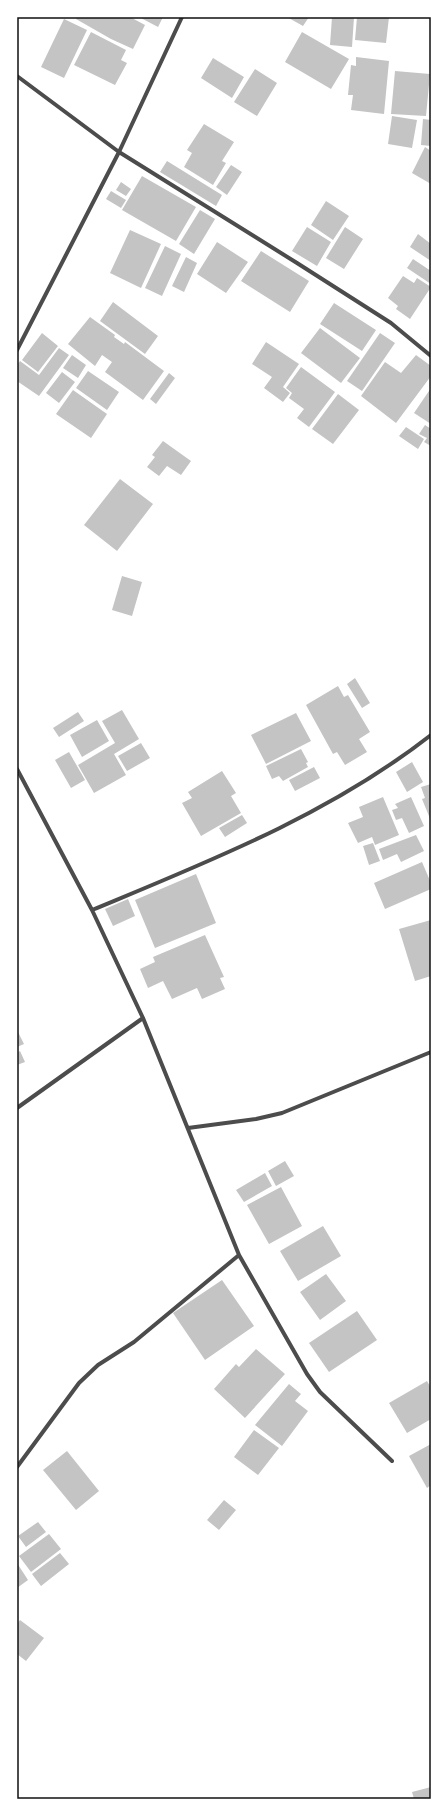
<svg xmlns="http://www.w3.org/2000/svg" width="448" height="1816" font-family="Inter,sans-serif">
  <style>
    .building { fill: #c4c4c4 }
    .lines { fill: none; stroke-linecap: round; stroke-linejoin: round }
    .minor { stroke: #4c4c4c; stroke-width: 4 }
    .neatline { fill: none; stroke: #111; stroke-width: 1.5 }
  </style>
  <rect width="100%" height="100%" fill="#fff"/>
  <path class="building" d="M 77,17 L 130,17 L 145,25 L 133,49 L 111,39 L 76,19 Z
    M 139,17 L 163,17 L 158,27 Z
    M 287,17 L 309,17 L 303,26 Z
    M 332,17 L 354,17 L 352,47 L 330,45 Z
    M 357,17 L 389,17 L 386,43 L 355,40 Z
    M 64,19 L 87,30 L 64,78 L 41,67 Z
    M 91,32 L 126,50 L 121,60 L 127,63 L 115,85 L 74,65 Z
    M 302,32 L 349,59 L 331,89 L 285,62 Z
    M 356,57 L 389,61 L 384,114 L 351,110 L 353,95 L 348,95 L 351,65 L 356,66 Z
    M 213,58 L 244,77 L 232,98 L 201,78 Z
    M 255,69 L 277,83 L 257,116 L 234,102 Z
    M 395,71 L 430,74 L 426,116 L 391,114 Z
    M 392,116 L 417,120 L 412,148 L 388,144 Z
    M 423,119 L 431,120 L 431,146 L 421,145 Z
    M 204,124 L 234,142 L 222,161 L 226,163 L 213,185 L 184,167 L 192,153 L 187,150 Z
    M 425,147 L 431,151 L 431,184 L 412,173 Z
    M 167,161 L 222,195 L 216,206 L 160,172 Z
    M 231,165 L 242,172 L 227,195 L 216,187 Z
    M 142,176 L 196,207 L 176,241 L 122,210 Z
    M 121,182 L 131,189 L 126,196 L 116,190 Z
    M 111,191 L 126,200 L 121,208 L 106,199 Z
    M 326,201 L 349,216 L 333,240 L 311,225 Z
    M 200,210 L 215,219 L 194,254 L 179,244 Z
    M 307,227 L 331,242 L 317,266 L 292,251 Z
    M 345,227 L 363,239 L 344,269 L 326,258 Z
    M 130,230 L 161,244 L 141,288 L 110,273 Z
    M 418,234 L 431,244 L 431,261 L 410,247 Z
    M 217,242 L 248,262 L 226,293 L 197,274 Z
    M 165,246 L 181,254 L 162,296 L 145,288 Z
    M 261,251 L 309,281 L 290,312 L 241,281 Z
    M 186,257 L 197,263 L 184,292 L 172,286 Z
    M 413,259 L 431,271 L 431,284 L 407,268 Z
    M 403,276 L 414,283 L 417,278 L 431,287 L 410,319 L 396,309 L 398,306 L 388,298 Z
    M 113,302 L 158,336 L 145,354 L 100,321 Z
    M 334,303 L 376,330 L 362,351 L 320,324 Z
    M 90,317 L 115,335 L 114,337 L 124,344 L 125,342 L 164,371 L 143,400 L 105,372 L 112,362 L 102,355 L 95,366 L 68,344 Z
    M 320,328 L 360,358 L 341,383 L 301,353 Z
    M 42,333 L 58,346 L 38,372 L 22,360 Z
    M 380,333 L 395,343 L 362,391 L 347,381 Z
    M 266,342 L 299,364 L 283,387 L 290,393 L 283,402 L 264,388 L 272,377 L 252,364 Z
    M 59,348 L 69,355 L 39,396 L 17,381 L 17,365 L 20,361 L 39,375 Z
    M 72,355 L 86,365 L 78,378 L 63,368 Z
    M 416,355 L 431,366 L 431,376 L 396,423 L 361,396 L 385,362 L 401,373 Z
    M 301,367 L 335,392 L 309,427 L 297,418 L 304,409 L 289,398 L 292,393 L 286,388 Z
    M 88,371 L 119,392 L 107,410 L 76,388 Z
    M 62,372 L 75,382 L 59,403 L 46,393 Z
    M 169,373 L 175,378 L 156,404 L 150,399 Z
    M 431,388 L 431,424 L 414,413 Z
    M 73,390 L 107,414 L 91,438 L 56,414 Z
    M 338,394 L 359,410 L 333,444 L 312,429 Z
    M 425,425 L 431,429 L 431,446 L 424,442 L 427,438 L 419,434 Z
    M 406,427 L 424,439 L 418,449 L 399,436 Z
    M 163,441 L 191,461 L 181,475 L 167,466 L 159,476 L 147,467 L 155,457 L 152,455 Z
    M 120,479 L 153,504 L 117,551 L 84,525 Z
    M 122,576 L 142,582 L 132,616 L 112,610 Z
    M 355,678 L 370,703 L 362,708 L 347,684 Z
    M 338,686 L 344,697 L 348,695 L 370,732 L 359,739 L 367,752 L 345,765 L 337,752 L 333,754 L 306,705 Z
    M 122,710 L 139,739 L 114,754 L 126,775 L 94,793 L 78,765 L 115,743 L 102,721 Z
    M 78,712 L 84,721 L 59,737 L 53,728 Z
    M 296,713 L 311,741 L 266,764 L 251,735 Z
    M 97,720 L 109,741 L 82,757 L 70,735 Z
    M 141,743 L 150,758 L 127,771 L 118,756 Z
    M 301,749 L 308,762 L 306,763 L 308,767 L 283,781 L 279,776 L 272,779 L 266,766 Z
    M 69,752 L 85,780 L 71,788 L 55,760 Z
    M 412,762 L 423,782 L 407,792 L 396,772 Z
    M 314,767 L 320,778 L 295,791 L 289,780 Z
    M 222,771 L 236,793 L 231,796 L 241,813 L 201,836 L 182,803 L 192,798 L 188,792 Z
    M 431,784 L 431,821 L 422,799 L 425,798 L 421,787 Z
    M 383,797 L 399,835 L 375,845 L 372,837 L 358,843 L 348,823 L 363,817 L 359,807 Z
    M 411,797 L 424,826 L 409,833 L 402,818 L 396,820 L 392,810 L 398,808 L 395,804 Z
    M 242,815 L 247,823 L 225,837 L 219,828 Z
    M 416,835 L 424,851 L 401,862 L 397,854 L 383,860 L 379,849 Z
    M 373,843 L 380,861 L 369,865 L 363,846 Z
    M 422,862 L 431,883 L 431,889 L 385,909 L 374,883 Z
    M 196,874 L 216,923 L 155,948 L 135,900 Z
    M 128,899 L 135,916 L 113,926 L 105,909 Z
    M 431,920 L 431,976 L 415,981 L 399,929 Z
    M 205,935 L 224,977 L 220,978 L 225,989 L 202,999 L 197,988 L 172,999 L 163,981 L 148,988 L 140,969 L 155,962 L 153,957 Z
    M 17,1030 L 24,1044 L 17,1047 Z
    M 20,1051 L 25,1062 L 17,1065 L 17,1053 Z
    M 285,1161 L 294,1176 L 276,1186 L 268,1171 Z
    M 265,1173 L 272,1186 L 244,1202 L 236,1190 Z
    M 281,1187 L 302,1226 L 269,1244 L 247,1205 Z
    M 323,1226 L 341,1256 L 298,1281 L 280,1251 Z
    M 326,1274 L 346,1301 L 320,1320 L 300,1292 Z
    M 222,1280 L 254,1326 L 205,1360 L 173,1313 Z
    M 357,1311 L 377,1340 L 329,1372 L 309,1343 Z
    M 256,1349 L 285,1374 L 245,1418 L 214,1389 L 236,1364 L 239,1367 Z
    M 427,1381 L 431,1388 L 431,1419 L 407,1433 L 389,1403 Z
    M 289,1384 L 301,1394 L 295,1401 L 308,1411 L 282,1446 L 255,1425 Z
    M 254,1430 L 279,1448 L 258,1475 L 234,1457 Z
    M 431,1444 L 431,1485 L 427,1488 L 409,1456 Z
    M 67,1451 L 99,1491 L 76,1510 L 43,1470 Z
    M 224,1500 L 236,1510 L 219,1530 L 207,1520 Z
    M 38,1522 L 46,1532 L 26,1547 L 18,1536 Z
    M 49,1534 L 61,1549 L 31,1572 L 19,1556 Z
    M 60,1553 L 69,1564 L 41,1586 L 32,1574 Z
    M 17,1563 L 28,1580 L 17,1588 Z
    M 20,1620 L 44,1638 L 26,1661 L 17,1654 L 17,1624 Z
    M 431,1787 L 431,1799 L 414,1799 L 412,1792 Z"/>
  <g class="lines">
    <path class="minor" d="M 17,76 L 119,152 L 297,263 L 391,323 L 431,356
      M 17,350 L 119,152 L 182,17
      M 17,769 L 92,910 L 143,1018 L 239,1255 L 307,1374 L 320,1392 L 392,1461
      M 92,910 C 210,861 330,814 431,735
      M 17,1108 L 143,1018
      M 188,1128 L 256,1119 L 282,1113 L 431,1052
      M 17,1467 L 79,1383 L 98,1365 L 134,1342 L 239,1255"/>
  </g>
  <rect width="448" height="1816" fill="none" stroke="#ffffff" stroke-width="36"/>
  <rect x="18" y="18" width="412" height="1780" class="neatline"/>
</svg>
